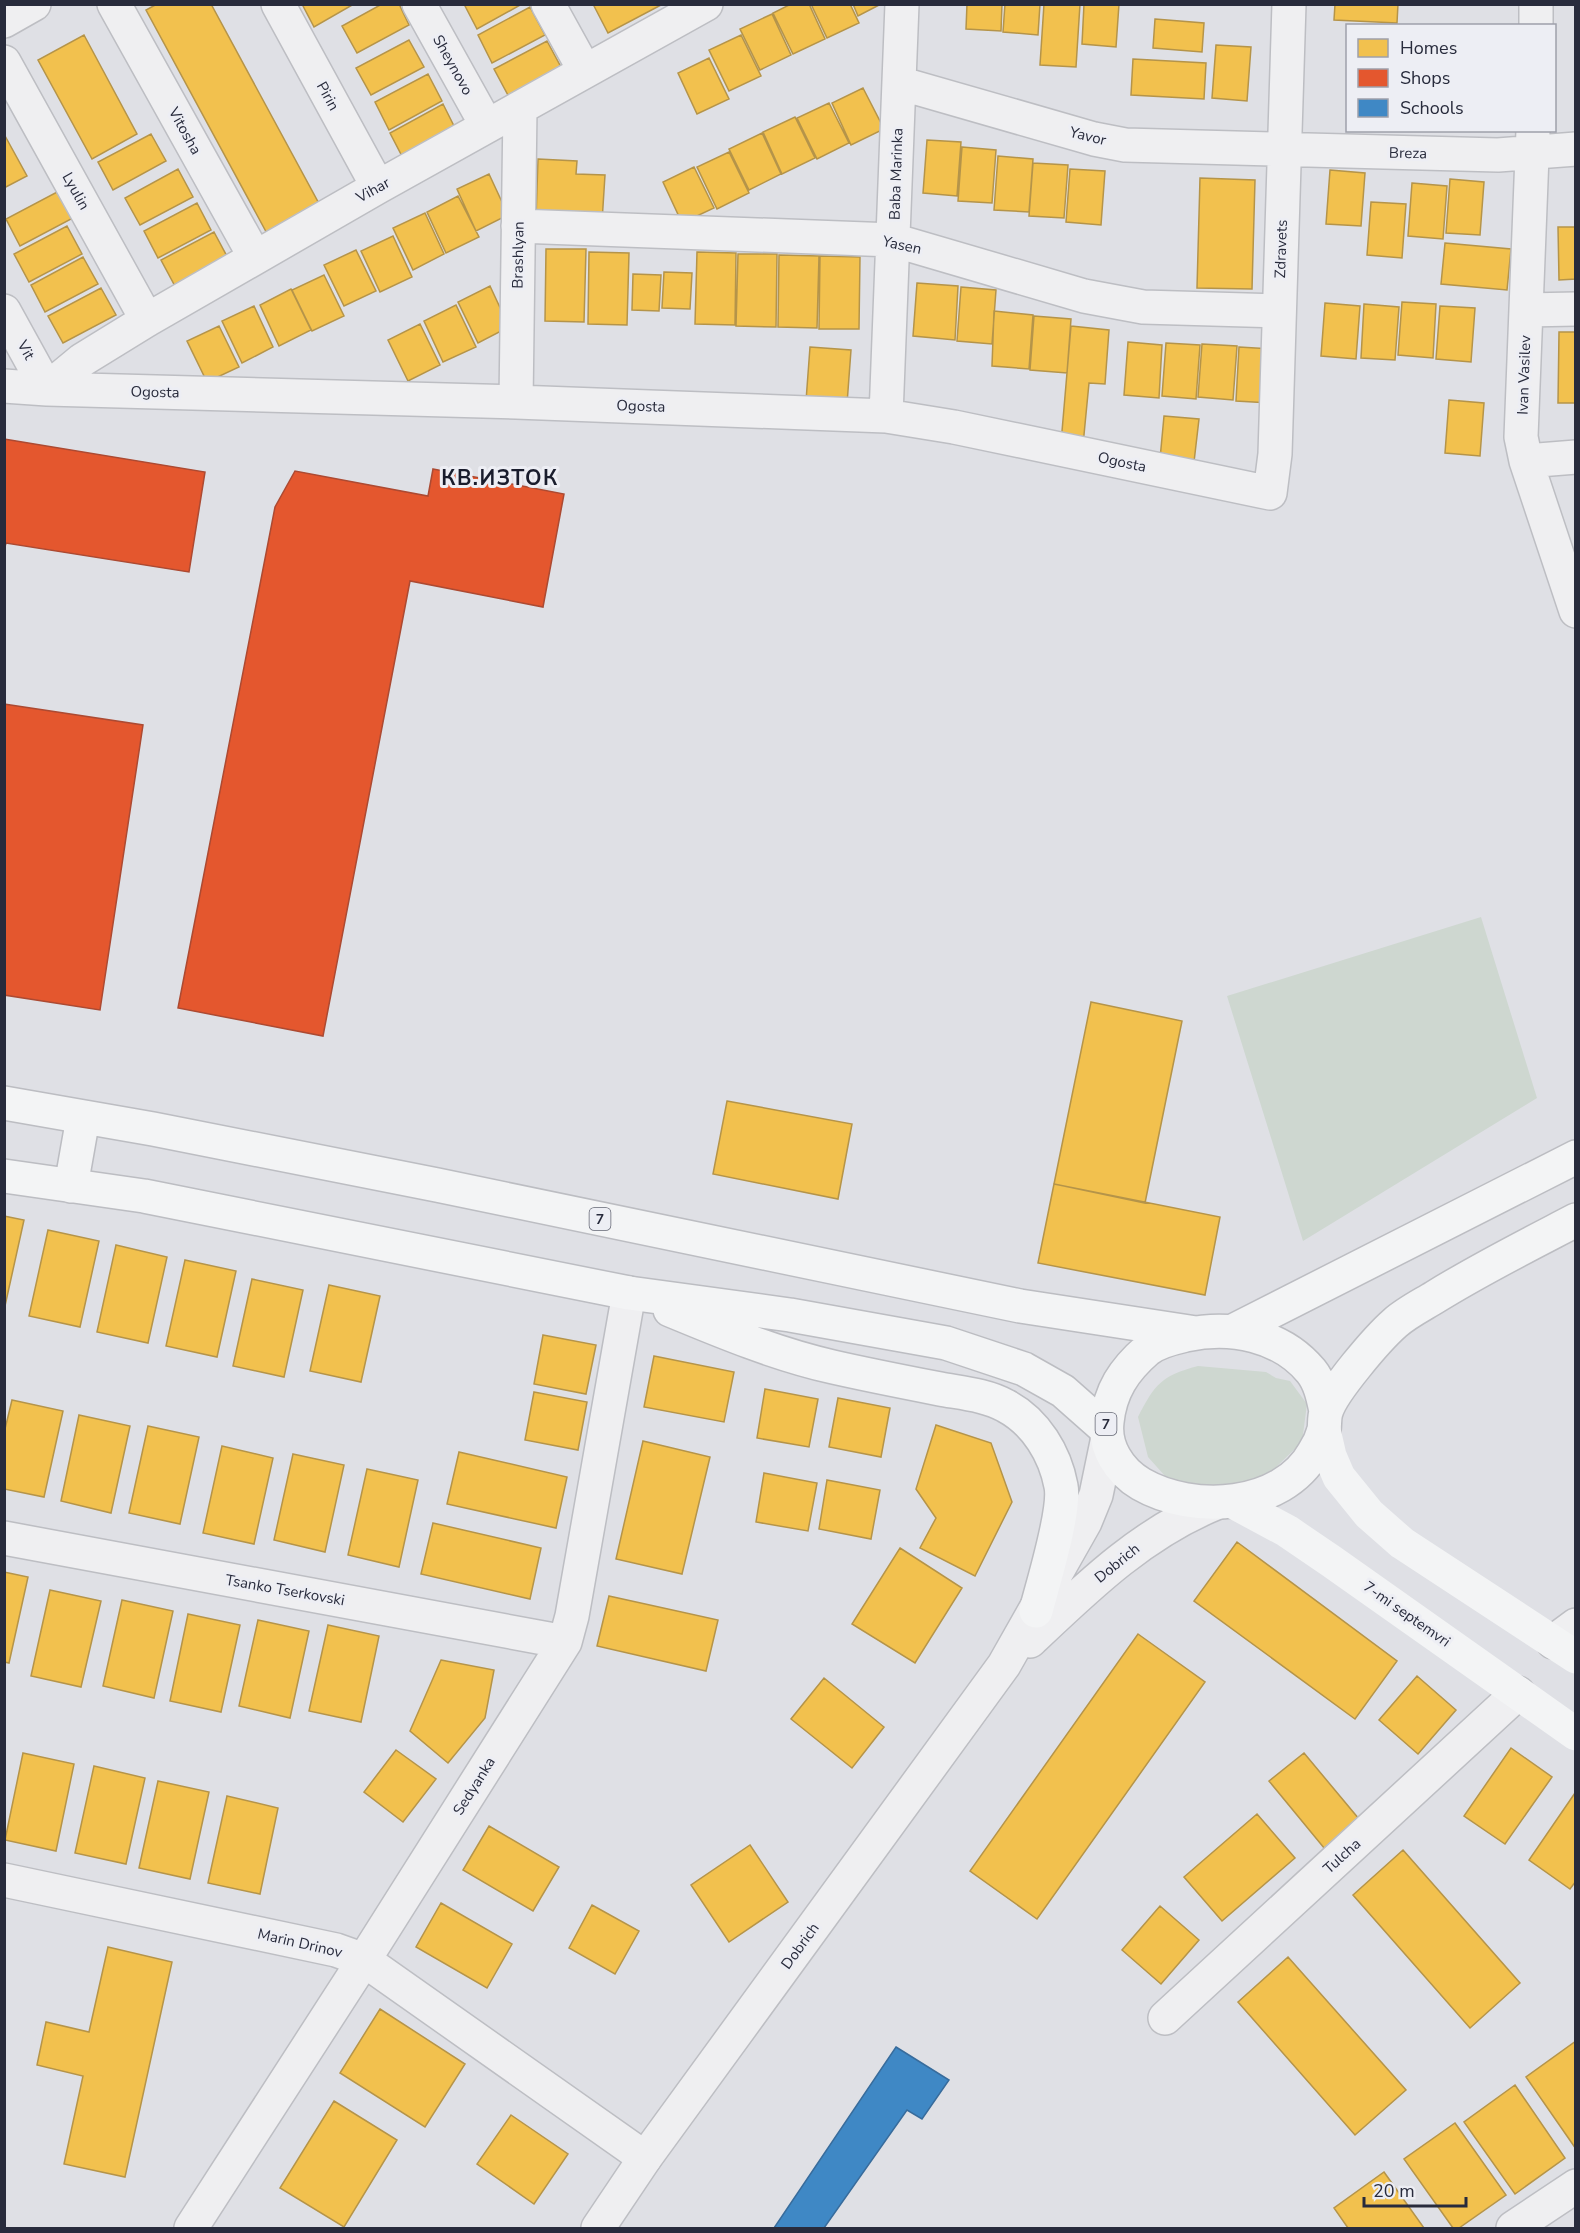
<svg xmlns="http://www.w3.org/2000/svg" width="1580" height="2233" font-family="'Nunito Sans',sans-serif">
  <style>
    .green { fill: #ced7d0 }
    .homes { fill: #f2c14e; stroke: #b59449; stroke-width: 1.5 }
    .shops { fill: #e4572e; stroke: #ac4a32; stroke-width: 1.5 }
    .schools { fill: #3f88c5; stroke: #386c9c; stroke-width: 1.5 }
    .lines { fill: none; stroke-linecap: round; stroke-linejoin: round }
    .minor-casing { stroke: #bdbec3; stroke-width: 36 }
    .tertiary-casing { stroke: #bdbec3; stroke-width: 36 }
    .primary-casing { stroke: #bcbdc2; stroke-width: 36 }
    .minor { stroke: #efeff1; stroke-width: 33 }
    .tertiary { stroke: #efeff1; stroke-width: 33 }
    .secondary { stroke: #f3f4f5; stroke-width: 33 }
    .primary { stroke: #f3f4f5; stroke-width: 33 }
    .labels { text-anchor: middle; stroke-width: 6; stroke-linejoin: round; paint-order: stroke }
    .shield { fill: #edeef4; stroke: #636673; stroke-width: 1.5 }
    .shield-label { font-size: 14px; font-weight: bold; fill: #282b3c }
    .street-label { font-size: 15px; fill: #282b3c; stroke: #edeef4 }
    .district-label { font-size: 21px; font-weight: bold; letter-spacing: 1.5px; fill: #1a1d2d; stroke: #edeef4 }
  </style>
  <rect width="100%" height="100%" fill="#dfe0e5"/>
  <path class="green" d="M 1481,917 L 1537,1098 L 1303,1241 L 1227,996 Z
    M 1198,1366 L 1266,1372 L 1276,1378 L 1290,1381 L 1307,1404 L 1302,1442 L 1269,1474 L 1228,1487 L 1184,1484 L 1165,1476 L 1148,1457 L 1138,1417 C 1155,1384 1161,1376 1198,1366 Z"/>
  <path class="homes" d="M 157,4 L 211,4 L 323,211 L 270,239 L 146,10 Z
    M 302,4 L 354,4 L 314,27 Z
    M 382,4 L 399,4 L 409,25 L 357,53 L 342,26 Z
    M 464,4 L 522,4 L 477,29 Z
    M 596,4 L 661,4 L 661,5 L 608,33 L 594,6 Z
    M 791,4 L 809,4 L 825,39 L 793,54 L 773,13 Z
    M 811,4 L 850,4 L 859,23 L 827,38 Z
    M 853,4 L 881,4 L 858,16 Z
    M 967,4 L 1002,4 L 1001,31 L 966,29 Z
    M 1005,4 L 1040,4 L 1038,35 L 1003,32 Z
    M 1044,4 L 1080,4 L 1076,67 L 1040,65 Z
    M 1084,4 L 1119,4 L 1116,47 L 1082,44 Z
    M 1335,4 L 1398,4 L 1397,23 L 1334,20 Z
    M 530,7 L 545,35 L 492,63 L 478,35 Z
    M 772,14 L 791,55 L 760,70 L 740,29 Z
    M 1155,19 L 1204,23 L 1202,52 L 1153,48 Z
    M 84,35 L 137,134 L 92,159 L 38,60 Z
    M 741,35 L 761,76 L 729,91 L 709,50 Z
    M 409,40 L 424,67 L 371,95 L 356,68 Z
    M 547,41 L 562,69 L 509,97 L 494,69 Z
    M 1216,45 L 1251,47 L 1247,101 L 1212,98 Z
    M 709,58 L 729,99 L 697,114 L 678,73 Z
    M 1133,59 L 1206,63 L 1204,99 L 1131,95 Z
    M 428,74 L 442,101 L 389,130 L 375,102 Z
    M 863,88 L 884,129 L 851,145 L 832,103 Z
    M 829,103 L 849,143 L 817,159 L 797,118 Z
    M 443,104 L 457,132 L 404,160 L 390,133 Z
    M 795,117 L 815,158 L 782,174 L 763,132 Z
    M 762,133 L 781,174 L 749,190 L 729,149 Z
    M 4,134 L 27,176 L 4,188 Z
    M 151,134 L 166,161 L 113,190 L 98,162 Z
    M 927,140 L 961,142 L 957,196 L 923,193 Z
    M 962,147 L 996,150 L 992,203 L 958,201 Z
    M 729,152 L 749,193 L 717,209 L 697,167 Z
    M 998,156 L 1033,159 L 1029,212 L 994,210 Z
    M 538,159 L 577,161 L 576,174 L 605,175 L 602,222 L 536,218 Z
    M 1033,163 L 1068,165 L 1064,218 L 1029,216 Z
    M 694,167 L 714,208 L 682,223 L 663,182 Z
    M 178,169 L 193,197 L 140,225 L 125,198 Z
    M 1070,169 L 1105,171 L 1101,225 L 1066,222 Z
    M 1330,170 L 1365,173 L 1361,226 L 1326,224 Z
    M 489,174 L 508,215 L 476,231 L 457,189 Z
    M 1200,178 L 1255,180 L 1252,289 L 1197,288 Z
    M 1450,179 L 1484,182 L 1480,235 L 1446,233 Z
    M 1412,183 L 1447,186 L 1443,239 L 1408,236 Z
    M 59,191 L 73,218 L 20,246 L 6,219 Z
    M 458,196 L 479,237 L 446,253 L 427,212 Z
    M 1371,202 L 1406,204 L 1402,258 L 1367,255 Z
    M 197,203 L 211,230 L 158,258 L 144,231 Z
    M 425,213 L 444,254 L 413,270 L 393,228 Z
    M 67,226 L 82,254 L 29,282 L 14,254 Z
    M 1558,227 L 1576,227 L 1576,279 L 1559,280 Z
    M 214,232 L 229,260 L 176,288 L 161,260 Z
    M 393,236 L 412,277 L 380,292 L 361,251 Z
    M 1445,243 L 1511,249 L 1507,290 L 1441,284 Z
    M 546,249 L 586,249 L 584,322 L 545,321 Z
    M 356,250 L 376,291 L 344,306 L 324,265 Z
    M 589,252 L 629,253 L 627,325 L 588,324 Z
    M 697,252 L 736,253 L 735,325 L 695,324 Z
    M 738,254 L 777,254 L 776,327 L 736,326 Z
    M 779,255 L 819,256 L 817,328 L 778,327 Z
    M 820,256 L 860,257 L 859,329 L 819,329 Z
    M 83,257 L 98,284 L 45,312 L 31,285 Z
    M 664,272 L 692,273 L 690,309 L 662,308 Z
    M 633,274 L 661,275 L 659,311 L 632,310 Z
    M 324,275 L 344,316 L 312,331 L 292,290 Z
    M 917,283 L 958,286 L 955,340 L 913,336 Z
    M 490,286 L 509,327 L 478,343 L 458,302 Z
    M 961,287 L 996,290 L 992,344 L 957,341 Z
    M 101,288 L 116,315 L 63,343 L 48,316 Z
    M 291,289 L 311,330 L 279,346 L 260,305 Z
    M 1402,302 L 1436,304 L 1433,358 L 1398,355 Z
    M 1325,303 L 1360,306 L 1356,359 L 1321,356 Z
    M 1364,304 L 1399,307 L 1395,360 L 1361,358 Z
    M 456,305 L 476,347 L 443,362 L 424,321 Z
    M 254,306 L 273,347 L 242,363 L 222,321 Z
    M 1440,306 L 1475,308 L 1471,362 L 1436,359 Z
    M 994,311 L 1033,315 L 1029,369 L 992,366 Z
    M 1034,316 L 1071,319 L 1067,373 L 1030,370 Z
    M 420,324 L 440,365 L 408,381 L 388,340 Z
    M 219,326 L 239,367 L 207,382 L 187,341 Z
    M 1071,326 L 1109,330 L 1105,384 L 1089,383 L 1083,445 L 1061,443 Z
    M 1559,332 L 1576,332 L 1576,403 L 1558,403 Z
    M 1128,342 L 1162,345 L 1159,398 L 1124,395 Z
    M 1166,343 L 1200,345 L 1196,399 L 1162,396 Z
    M 1202,344 L 1237,346 L 1233,400 L 1198,397 Z
    M 810,347 L 851,350 L 847,404 L 806,401 Z
    M 1239,347 L 1274,349 L 1270,403 L 1236,401 Z
    M 1449,400 L 1484,403 L 1480,456 L 1445,453 Z
    M 1164,416 L 1199,419 L 1194,462 L 1160,459 Z
    M 1091,1002 L 1182,1021 L 1145,1203 L 1054,1184 Z
    M 727,1101 L 852,1124 L 838,1199 L 713,1174 Z
    M 1054,1184 L 1220,1217 L 1205,1295 L 1038,1263 Z
    M 4,1216 L 24,1220 L 5,1306 L 4,1306 Z
    M 48,1230 L 99,1241 L 80,1327 L 29,1316 Z
    M 116,1245 L 167,1257 L 148,1343 L 97,1332 Z
    M 185,1260 L 236,1271 L 217,1357 L 166,1346 Z
    M 252,1279 L 303,1290 L 284,1377 L 233,1366 Z
    M 329,1285 L 380,1296 L 361,1382 L 310,1371 Z
    M 543,1335 L 596,1345 L 586,1394 L 534,1384 Z
    M 654,1356 L 734,1372 L 724,1422 L 644,1407 Z
    M 765,1389 L 818,1399 L 809,1447 L 757,1438 Z
    M 534,1392 L 587,1402 L 578,1450 L 525,1440 Z
    M 838,1398 L 890,1408 L 881,1457 L 829,1447 Z
    M 12,1400 L 63,1411 L 44,1497 L 4,1489 L 4,1433 Z
    M 79,1415 L 130,1426 L 111,1513 L 61,1501 Z
    M 936,1425 L 991,1443 L 1012,1502 L 975,1576 L 920,1548 L 936,1518 L 916,1489 Z
    M 148,1426 L 199,1437 L 180,1524 L 129,1513 Z
    M 643,1441 L 710,1457 L 682,1574 L 616,1559 Z
    M 222,1446 L 273,1458 L 254,1544 L 203,1533 Z
    M 459,1452 L 567,1477 L 556,1528 L 447,1504 Z
    M 293,1454 L 344,1465 L 325,1552 L 274,1540 Z
    M 367,1469 L 418,1480 L 399,1567 L 348,1555 Z
    M 764,1473 L 817,1483 L 808,1531 L 756,1522 Z
    M 827,1480 L 880,1490 L 871,1539 L 819,1529 Z
    M 433,1523 L 541,1548 L 530,1599 L 421,1574 Z
    M 1237,1542 L 1397,1661 L 1355,1719 L 1194,1601 Z
    M 900,1548 L 962,1588 L 915,1663 L 852,1624 Z
    M 4,1572 L 28,1577 L 9,1663 L 4,1662 Z
    M 50,1590 L 101,1601 L 81,1687 L 31,1676 Z
    M 609,1596 L 718,1620 L 706,1671 L 597,1646 Z
    M 122,1600 L 173,1611 L 154,1698 L 103,1686 Z
    M 188,1614 L 240,1625 L 221,1712 L 170,1701 Z
    M 258,1620 L 309,1631 L 290,1718 L 239,1706 Z
    M 328,1625 L 379,1636 L 361,1722 L 309,1711 Z
    M 1138,1634 L 1205,1682 L 1037,1919 L 970,1871 Z
    M 441,1660 L 494,1670 L 485,1718 L 448,1763 L 410,1731 Z
    M 1417,1676 L 1456,1710 L 1418,1754 L 1379,1720 Z
    M 824,1678 L 884,1727 L 852,1768 L 791,1719 Z
    M 1511,1748 L 1552,1777 L 1505,1844 L 1464,1816 Z
    M 396,1750 L 436,1779 L 403,1822 L 364,1792 Z
    M 23,1753 L 74,1764 L 56,1851 L 5,1840 Z
    M 1304,1753 L 1364,1825 L 1329,1854 L 1269,1781 Z
    M 94,1766 L 145,1778 L 126,1864 L 75,1853 Z
    M 158,1781 L 209,1792 L 190,1879 L 139,1868 Z
    M 1575,1793 L 1576,1881 L 1570,1889 L 1529,1860 Z
    M 227,1796 L 278,1808 L 260,1894 L 208,1883 Z
    M 1257,1814 L 1295,1858 L 1222,1921 L 1184,1877 Z
    M 489,1826 L 559,1867 L 533,1911 L 463,1870 Z
    M 750,1845 L 788,1902 L 729,1942 L 691,1885 Z
    M 1403,1850 L 1520,1983 L 1470,2028 L 1353,1895 Z
    M 441,1903 L 512,1944 L 487,1988 L 416,1947 Z
    M 592,1905 L 639,1931 L 615,1974 L 569,1948 Z
    M 1160,1906 L 1199,1940 L 1161,1984 L 1122,1950 Z
    M 108,1947 L 172,1962 L 125,2177 L 64,2164 L 83,2076 L 37,2065 L 46,2022 L 89,2032 Z
    M 1288,1957 L 1406,2090 L 1355,2135 L 1238,2002 Z
    M 380,2009 L 465,2064 L 425,2127 L 340,2073 Z
    M 1576,2041 L 1576,2149 L 1526,2077 Z
    M 1515,2085 L 1565,2158 L 1515,2194 L 1464,2122 Z
    M 334,2101 L 397,2140 L 344,2227 L 280,2188 Z
    M 511,2115 L 568,2154 L 534,2204 L 477,2164 Z
    M 1455,2123 L 1506,2195 L 1459,2228 L 1453,2228 L 1404,2159 Z
    M 1384,2172 L 1424,2228 L 1348,2228 L 1334,2208 Z"/>
  <path class="shops" d="M 4,439 L 205,472 L 189,572 L 6,543 L 4,550 Z
    M 433,469 L 564,494 L 543,607 L 410,581 L 323,1036 L 178,1008 L 275,507 L 295,471 L 428,496 Z
    M 4,704 L 143,725 L 100,1010 L 4,995 Z"/>
  <path class="schools" d="M 896,2047 L 949,2080 L 922,2119 L 907,2110 L 824,2228 L 774,2228 Z"/>
  <g class="lines">
    <defs>
      <path id="minor" d="M 114,4 L 255,257
        M 278,4 L 378,187
        M 419,4 L 487,126
        M 548,4 L 585,71
        M 4,21 L 34,4
        M 1536,26 L 1536,4
        M 4,62 L 147,320
        M 899,83 L 1094,139 L 1125,145 L 1498,155 L 1576,149
        M 1533,130 L 1521,437 L 1526,461 L 1576,611
        M 518,226 L 893,240 L 1084,296 L 1143,307 L 1279,311
        M 1526,310 L 1576,309
        M 4,311 L 47,389 L 82,360 L 147,320 L 378,187 L 706,4
        M 4,386 L 47,389 L 516,402 L 886,416 L 954,427 L 1270,493 L 1275,454 L 1289,4
        M 516,402 L 520,108
        M 886,416 L 902,4
        M 1526,461 L 1576,457
        M 4,1538 L 565,1642
        M 1553,1642 L 1576,1625
        M 4,1880 L 336,1950 L 364,1960 L 645,2158
        M 1165,2018 L 1518,1693
        M 191,2228 L 364,1960 L 565,1642 L 572,1616 L 629,1293
        M 1513,2228 L 1576,2186"/>
      <path id="tertiary" d="M 1030,1641 C 1087,1587 1142,1533 1216,1503
        M 598,2228 L 645,2158 L 1004,1665 L 1085,1522 L 1096,1495 L 1107,1442"/>
      <path id="primary" d="M 4,1103 L 153,1129 L 437,1185 L 1020,1306 L 1196,1333
        M 4,1176 L 144,1196 L 629,1293 L 790,1315 L 946,1343 L 1024,1369 L 1063,1391 L 1106,1429
        M 71,1186 L 83,1118
        M 670,1310 C 723,1332 776,1354 833,1367 C 868,1375 904,1382 940,1389 C 962,1393 987,1395 1006,1406 C 1036,1422 1055,1454 1061,1486 C 1066,1511 1043,1583 1036,1611
        M 1233,1331 L 1576,1157
        M 1326,1411 C 1323,1397 1320,1382 1311,1371 C 1281,1335 1231,1325 1186,1335 C 1173,1338 1158,1341 1147,1350 C 1124,1370 1110,1391 1107,1422 C 1104,1447 1119,1471 1141,1484 C 1193,1514 1282,1509 1314,1452 C 1318,1446 1322,1437 1324,1430 C 1325,1424 1324,1418 1326,1412 C 1332,1391 1378,1338 1395,1323 C 1406,1313 1422,1305 1435,1297 C 1480,1269 1528,1245 1576,1220"/>
    </defs>
    <use href="#minor" class="minor-casing"/>
    <use href="#tertiary" class="tertiary-casing"/>
    <use href="#primary" class="primary-casing"/>
    <use href="#minor" class="minor"/>
    <use href="#tertiary" class="tertiary"/>
    <path class="secondary" d="M 1324,1430 L 1330,1456 L 1339,1477 L 1369,1514 L 1402,1543 L 1576,1657
      M 1233,1502 L 1287,1531 L 1331,1561 L 1576,1734"/>
    <use href="#primary" class="primary"/>
  </g>
  <g class="labels">
    <g class="shield">
      <rect x="589.5" y="1208" width="21" height="22" rx="4.5"/>
      <rect x="1095.5" y="1413" width="21" height="22" rx="4.5"/>
    </g>
    <g class="shield-label">
      <text x="600" y="1224">7</text>
      <text x="1106" y="1429">7</text>
    </g>
    <g class="street-label">
      <text transform="translate(453 65) rotate(61)" y="5">Sheynovo</text>
      <text transform="translate(328 96) rotate(61)" y="5">Pirin</text>
      <text transform="translate(185 131) rotate(61)" y="5">Vitosha</text>
      <text transform="translate(1088 136) rotate(14)" y="5">Yavor</text>
      <text transform="translate(1408 153) rotate(1)" y="5">Breza</text>
      <text transform="translate(896 174) rotate(-88)" y="5">Baba Marinka</text>
      <text transform="translate(373 190) rotate(-29)" y="5">Vihar</text>
      <text transform="translate(76 191) rotate(61)" y="5">Lyulin</text>
      <text transform="translate(902 245) rotate(12)" y="5">Yasen</text>
      <text transform="translate(1281 249) rotate(-88)" y="5">Zdravets</text>
      <text transform="translate(518 255) rotate(-89)" y="5">Brashlyan</text>
      <text transform="translate(26 350) rotate(61)" y="5">Vit</text>
      <text transform="translate(1524 375) rotate(-88)" y="5">Ivan Vasilev</text>
      <text transform="translate(155 392) rotate(1)" y="5">Ogosta</text>
      <text transform="translate(641 406) rotate(2)" y="5">Ogosta</text>
      <text transform="translate(1122 462) rotate(12)" y="5">Ogosta</text>
      <text transform="translate(1117 1563) rotate(-39)" y="5">Dobrich</text>
      <text transform="translate(285 1590) rotate(10)" y="5">Tsanko Tserkovski</text>
      <text transform="translate(1407 1614) rotate(35)" y="5">7-mi septemvri</text>
      <text transform="translate(474 1786) rotate(-58)" y="5">Sedyanka</text>
      <text transform="translate(1342 1856) rotate(-42)" y="5">Tulcha</text>
      <text transform="translate(300 1943) rotate(13)" y="5">Marin Drinov</text>
      <text transform="translate(800 1946) rotate(-54)" y="5">Dobrich</text>
    </g>
    <g class="district-label">
      <text x="500" y="485">КВ.ИЗТОК</text>
    </g>
  </g>
  <rect width="1580" height="2233" fill="none" stroke="#282b3c" stroke-width="12"/>
  <rect x="1346" y="24" width="210" height="108" fill="#edeef4" stroke="#9ea0aa" stroke-width="1.5"/>
  <rect x="1358" y="39" width="30" height="18" fill="#f2c14e" stroke="#9ea0aa" stroke-width="1.5"/>
  <text x="1400" y="54" font-size="18" fill="#282b3c">Homes</text>
  <rect x="1358" y="69" width="30" height="18" fill="#e4572e" stroke="#9ea0aa" stroke-width="1.5"/>
  <text x="1400" y="84" font-size="18" fill="#282b3c">Shops</text>
  <rect x="1358" y="99" width="30" height="18" fill="#3f88c5" stroke="#9ea0aa" stroke-width="1.5"/>
  <text x="1400" y="114" font-size="18" fill="#282b3c">Schools</text>
  <path d="M1364 2197v9h102v-9" fill="none" stroke="#282b3c" stroke-width="3"/>
  <text x="1373" y="2197" font-size="18" fill="#282b3c" stroke="#edeef4" stroke-width="4.5" paint-order="stroke">20 m</text>
</svg>
